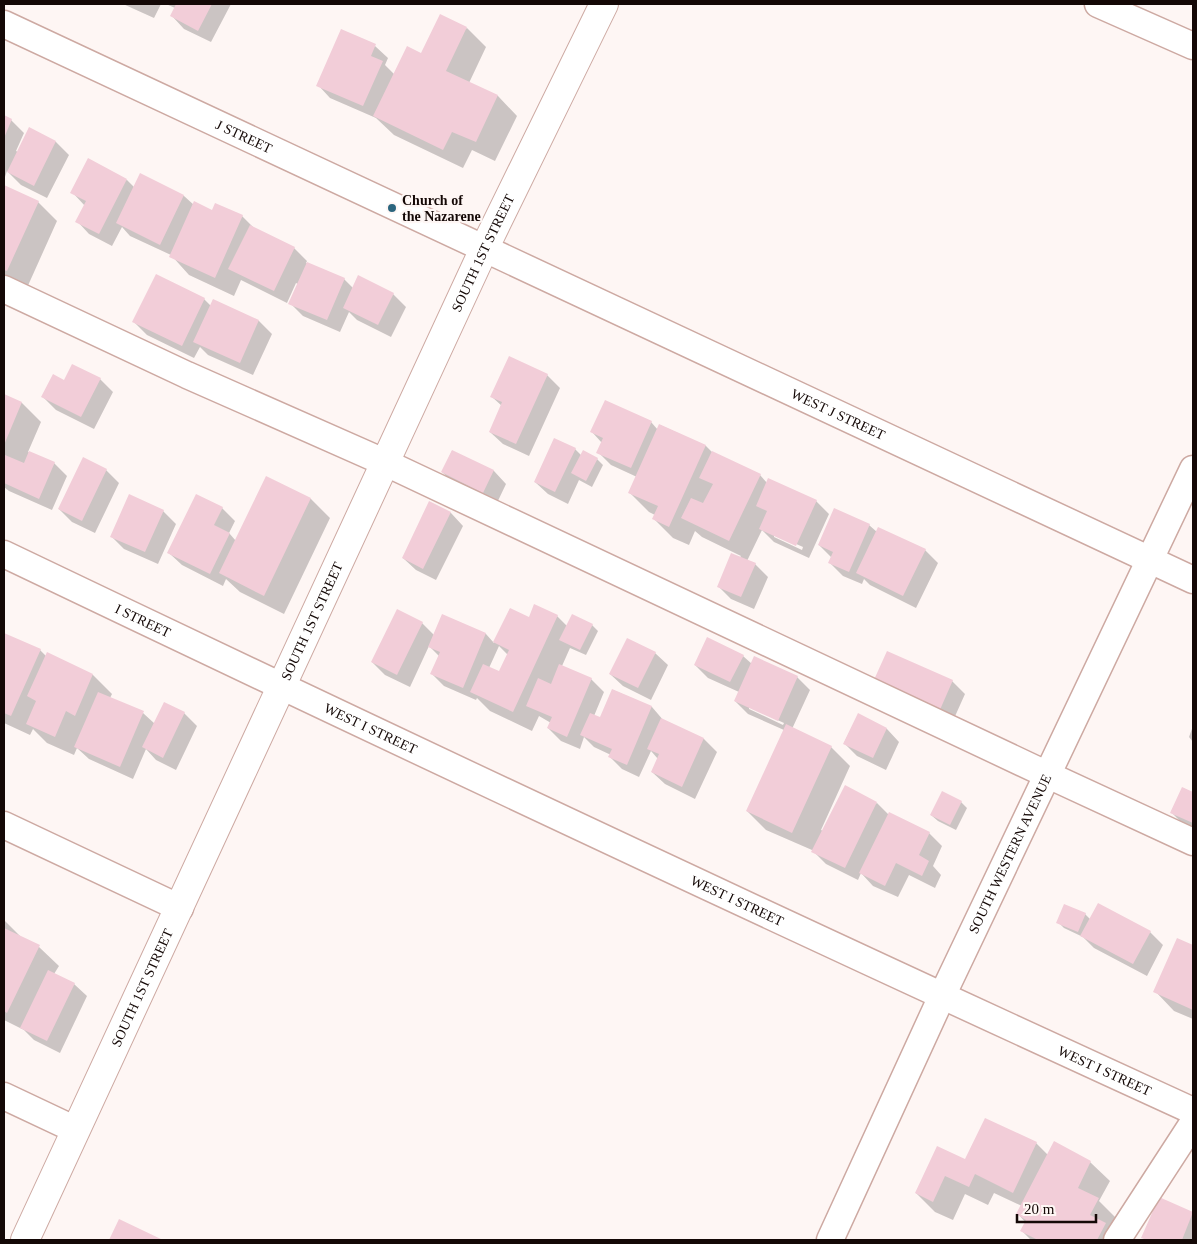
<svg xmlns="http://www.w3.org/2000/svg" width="1197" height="1244" font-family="Georgia,serif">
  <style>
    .shadow { fill: #0003; fill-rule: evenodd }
    .building { fill: #f2cdd8 }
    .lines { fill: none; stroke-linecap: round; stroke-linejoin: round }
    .minor-casing { stroke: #cda9a2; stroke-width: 29 }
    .highway-casing { stroke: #cda9a2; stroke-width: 30 }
    .minor { stroke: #fff; stroke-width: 26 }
    .highway { stroke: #fff; stroke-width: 28 }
    .poi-dot { fill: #2b657e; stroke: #fef6f4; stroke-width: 2 }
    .labels { text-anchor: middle; stroke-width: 4.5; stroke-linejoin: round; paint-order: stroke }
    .street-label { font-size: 14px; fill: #140806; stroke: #fef6f4 }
    .poi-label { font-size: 14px; font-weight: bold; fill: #140806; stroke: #fef6f4; text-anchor: start }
  </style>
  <rect width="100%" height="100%" fill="#fef6f4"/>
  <path class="shadow" d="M 123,4 L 161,4 L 154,18 Z
    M 166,4 L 231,4 L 211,42 L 184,29 L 172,16 L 175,8 Z
    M 467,28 L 486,47 L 469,83 L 498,96 L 517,116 L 495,161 L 472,150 L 463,168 L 394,135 L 376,118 L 330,98 L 318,85 L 375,46 L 388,58 L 385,65 L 394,74 L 421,55 Z
    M 4,117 L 11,120 L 24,133 L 16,151 L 18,152 L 29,129 L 56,142 L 69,155 L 47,198 L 21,185 L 7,171 L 4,180 Z
    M 140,175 L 184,196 L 194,205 L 212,211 L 242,216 L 255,229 L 294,248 L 307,261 L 306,263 L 344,279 L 353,288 L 393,294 L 406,307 L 391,337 L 357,320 L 349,312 L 340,332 L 303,316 L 290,303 L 298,284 L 296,283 L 287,303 L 241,280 L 234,296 L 189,275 L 171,255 L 130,236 L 122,227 L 112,246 L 89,234 L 77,221 L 85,206 L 72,192 L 127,180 L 134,187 Z
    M 4,187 L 38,202 L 57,221 L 26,290 L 4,279 Z
    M 204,299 L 211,306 L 213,300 L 259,321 L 272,334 L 253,375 L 208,355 L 200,347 L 194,358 L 147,335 L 134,322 Z
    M 547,375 L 560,388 L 529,456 L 503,444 L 490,432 L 502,406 L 492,397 Z
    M 100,379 L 113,392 L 94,429 L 56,410 L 43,397 L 65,382 Z
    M 4,395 L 22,403 L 41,422 L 28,452 L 54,463 L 67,476 L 52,510 L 9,491 L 4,487 Z
    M 651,422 L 658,430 L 660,425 L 706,446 L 712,452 L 760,475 L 767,483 L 816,501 L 829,514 L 809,558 L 774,542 L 762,530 L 747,561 L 755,564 L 768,577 L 754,609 L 731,599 L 718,586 L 741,556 L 702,537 L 695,531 L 689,545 L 673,538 L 654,519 L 655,515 L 649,512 L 630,493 L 637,477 L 611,465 L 598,452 L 602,443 L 592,432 ZM 774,534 L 803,547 L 802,550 L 774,537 Z
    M 575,449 L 581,455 L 597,459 L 603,465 L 592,487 L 579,480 L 568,504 L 548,494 L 535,482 Z
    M 452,451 L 494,471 L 506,484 L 496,505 L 455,484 L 442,472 Z
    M 106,470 L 119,483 L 95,533 L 72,522 L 59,509 Z
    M 267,478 L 311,499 L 330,518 L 284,614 L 240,592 L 226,579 L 223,586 L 182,565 L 169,553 L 222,508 L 235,521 L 229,533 L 236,541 Z
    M 430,503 L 451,513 L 463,526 L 436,580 L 416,570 L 403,558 Z
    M 163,511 L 176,524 L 158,564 L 124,549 L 111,536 Z
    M 869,525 L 877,532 L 925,550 L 938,563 L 916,608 L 870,585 L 864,579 L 862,584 L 843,576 L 830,563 L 832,558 L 819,545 Z
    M 510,609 L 529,618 L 557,616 L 567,626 L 592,625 L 598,631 L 586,655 L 570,648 L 562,666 L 591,679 L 604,692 L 594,716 L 600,719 L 613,690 L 652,707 L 664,721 L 704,739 L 717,752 L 695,799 L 665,784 L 652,772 L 658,759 L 651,751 L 639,777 L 622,769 L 610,757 L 611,755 L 594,747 L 584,737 L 580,749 L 561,741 L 548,728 L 551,723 L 539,716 L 532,731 L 490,711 L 477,698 L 476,700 L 444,686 L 432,674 L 439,656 L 429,646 L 410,687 L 385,675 L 372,662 L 422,623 L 434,635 L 442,616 L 486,634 L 494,643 ZM 499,646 L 508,655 L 499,673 L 489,668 Z
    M 4,634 L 40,650 L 46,656 L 93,675 L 112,694 L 110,698 L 143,713 L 155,724 L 164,704 L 184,713 L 197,726 L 176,770 L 156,760 L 146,749 L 133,779 L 89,759 L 77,748 L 74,755 L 47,743 L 33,729 L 30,735 L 4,723 Z
    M 655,653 L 668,665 L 651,700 L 623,686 L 610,674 Z
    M 743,656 L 752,664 L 797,677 L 810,690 L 792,729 L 831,747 L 850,766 L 821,830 L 823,831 L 877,803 L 889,815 L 929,833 L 942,846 L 933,866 L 941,875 L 935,888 L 909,875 L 898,897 L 873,886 L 861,873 L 858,880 L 826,864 L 812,850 L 766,830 L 747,811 L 784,730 L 748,714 L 735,701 L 739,692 L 708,678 L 695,665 ZM 749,707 L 784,723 L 783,725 L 749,709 Z
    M 952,681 L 965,694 L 952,723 L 887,695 Z
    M 858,715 L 887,729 L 899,742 L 886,770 L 857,756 L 844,743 Z
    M 1193,726 L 1193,742 L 1189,737 Z
    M 1183,788 L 1193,793 L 1193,829 L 1184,825 L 1171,812 Z
    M 961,802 L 967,808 L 956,830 L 938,821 L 931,815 Z
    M 1085,914 L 1090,919 L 1150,932 L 1163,945 L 1147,976 L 1094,948 L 1083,937 L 1064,928 L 1058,922 Z
    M 4,920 L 23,939 L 39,947 L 59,966 L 54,974 L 74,984 L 87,996 L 60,1053 L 34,1040 L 24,1030 L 4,1020 Z
    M 1178,940 L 1193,947 L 1193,1019 L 1174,1011 L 1155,991 Z
    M 1036,1143 L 1048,1155 L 1090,1162 L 1110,1181 L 1099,1201 L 1117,1219 L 1122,1240 L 1031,1240 L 1022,1231 L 1026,1223 L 1018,1214 L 1022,1206 L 994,1193 L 988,1205 L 965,1194 L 953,1220 L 935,1212 L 916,1193 L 966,1161 Z
    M 1160,1199 L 1193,1213 L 1193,1240 L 1146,1240 L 1143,1237 Z"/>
  <path class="building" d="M 176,4 L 212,4 L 198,31 L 170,16 Z
    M 440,14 L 467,27 L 446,71 L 498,95 L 476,142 L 452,132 L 443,150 L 373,116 L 407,46 L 421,53 Z
    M 341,29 L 376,44 L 371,56 L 383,61 L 363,106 L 316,86 Z
    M 4,115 L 12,119 L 4,138 Z
    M 29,127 L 56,141 L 34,186 L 7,172 Z
    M 88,158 L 127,179 L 99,234 L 75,222 L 86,201 L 70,193 Z
    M 140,173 L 184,195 L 160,245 L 116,223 Z
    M 4,185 L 39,201 L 7,271 L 4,270 Z
    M 194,201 L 212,210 L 215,203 L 243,215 L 215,278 L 169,257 Z
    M 250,225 L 295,247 L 274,291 L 228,269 Z
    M 307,262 L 345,278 L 327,320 L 288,304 Z
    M 156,274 L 205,298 L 182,346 L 132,322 Z
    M 358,275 L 394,293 L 378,325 L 343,308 Z
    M 213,299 L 259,320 L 240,363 L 193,342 Z
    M 509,356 L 548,374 L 516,444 L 489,432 L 502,402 L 490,397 Z
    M 72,364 L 101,378 L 81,417 L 41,397 L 53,374 L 64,380 Z
    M 4,394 L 22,402 L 4,445 Z
    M 605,400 L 652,421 L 631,468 L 596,453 L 603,438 L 590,432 Z
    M 659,424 L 706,445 L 669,527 L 652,519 L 658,506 L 628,493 Z
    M 554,438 L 576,448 L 555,492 L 534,482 Z
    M 452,450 L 494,470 L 483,493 L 441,472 Z
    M 583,450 L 598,458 L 586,481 L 571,473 Z
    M 29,451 L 55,462 L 39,499 L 4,483 L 5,455 L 24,463 Z
    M 712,451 L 761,474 L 729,541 L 681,518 L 691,498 L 703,503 L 713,484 L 699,478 Z
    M 83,457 L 107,469 L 82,521 L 58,509 Z
    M 266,476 L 311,498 L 264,596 L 219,573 Z
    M 768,478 L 817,500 L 796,546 L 759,529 L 767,511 L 756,506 Z
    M 129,494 L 164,510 L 145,552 L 110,537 Z
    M 196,494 L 223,507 L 214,525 L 230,533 L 210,574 L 167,553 Z
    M 429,501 L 451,512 L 423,569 L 402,558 Z
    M 834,508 L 870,524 L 849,572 L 828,563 L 833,552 L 818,545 Z
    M 878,527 L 926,549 L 903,596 L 856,573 Z
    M 731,553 L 756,563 L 741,597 L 717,587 Z
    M 534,604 L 558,615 L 513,712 L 470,692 L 483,664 L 499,671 L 509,650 L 493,642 L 510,608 L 529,617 Z
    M 397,609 L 423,622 L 397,675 L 371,662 Z
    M 442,614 L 486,633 L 463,688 L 430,674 L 440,652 L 428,647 Z
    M 572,614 L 593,624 L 580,650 L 559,640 Z
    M 4,633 L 41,649 L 11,716 L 4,713 Z
    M 707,637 L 744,655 L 730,682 L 694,665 Z
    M 627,638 L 656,652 L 638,688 L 609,674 Z
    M 887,651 L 953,680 L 939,712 L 873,682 Z
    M 47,652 L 93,674 L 75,716 L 66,711 L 55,737 L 26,724 L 36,701 L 27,696 Z
    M 754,656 L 798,676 L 778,721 L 734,701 Z
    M 559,664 L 592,678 L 567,737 L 547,728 L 552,717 L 526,706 L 538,678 L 551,684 Z
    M 612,689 L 652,706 L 627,765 L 608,757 L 612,749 L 580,735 L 590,713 L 600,717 Z
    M 98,692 L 144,711 L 120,767 L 74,747 Z
    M 164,702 L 185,712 L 163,758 L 142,747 Z
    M 858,713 L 887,728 L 873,758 L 843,744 Z
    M 661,718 L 704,738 L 682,787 L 651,772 L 659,754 L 647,749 Z
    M 786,724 L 832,746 L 792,833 L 746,811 Z
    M 845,785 L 877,802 L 845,868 L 811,852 Z
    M 1182,787 L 1193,792 L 1193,823 L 1170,813 Z
    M 942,791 L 962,801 L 950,825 L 930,815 Z
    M 889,812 L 930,832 L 919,855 L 929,861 L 922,876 L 896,863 L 885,886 L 859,873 Z
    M 1098,903 L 1151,931 L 1133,964 L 1080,936 Z
    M 1064,904 L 1086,913 L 1078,932 L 1056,923 Z
    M 4,928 L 40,945 L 7,1013 L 4,1011 Z
    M 1177,938 L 1193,945 L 1193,1010 L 1153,992 Z
    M 48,970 L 75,983 L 47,1041 L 20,1028 Z
    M 985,1118 L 1037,1142 L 1013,1193 L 975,1174 L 969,1187 L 945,1176 L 933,1202 L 915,1193 L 937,1146 L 965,1159 Z
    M 1054,1141 L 1091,1161 L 1078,1188 L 1099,1198 L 1090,1215 L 1106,1223 L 1097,1240 L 1038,1240 L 1020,1231 L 1026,1220 L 1016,1214 Z
    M 1159,1197 L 1193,1212 L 1182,1240 L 1147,1240 L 1141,1238 Z
    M 119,1219 L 163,1240 L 109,1240 Z"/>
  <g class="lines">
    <defs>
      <g id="minor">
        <path d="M 1098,4 L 1193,46"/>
        <path id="s1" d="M 4,24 L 1193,580"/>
        <path d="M 4,289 L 187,375 L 386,463 L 1048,775 L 1193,842"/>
        <path id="s2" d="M 4,554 C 399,743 795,929 1193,1111"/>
        <path d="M 4,825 L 180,908"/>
        <path d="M 4,1096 L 76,1130"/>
        <path id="s3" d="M 830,1240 L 942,996 L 1193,469"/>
        <path d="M 1117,1240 L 1193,1123"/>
      </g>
      <g id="highway">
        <path id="s4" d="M 25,1240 L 484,249 L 604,4"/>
      </g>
    </defs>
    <use href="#minor" class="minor-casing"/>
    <use href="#highway" class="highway-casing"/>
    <use href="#minor" class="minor"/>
    <use href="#highway" class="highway"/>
  </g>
  <circle class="poi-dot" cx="392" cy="208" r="5"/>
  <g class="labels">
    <g class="street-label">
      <text dy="5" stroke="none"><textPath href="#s1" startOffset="265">J STREET</textPath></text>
      <text dy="5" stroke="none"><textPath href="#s4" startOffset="1088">SOUTH 1ST STREET</textPath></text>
      <text dy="5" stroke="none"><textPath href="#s1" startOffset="921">WEST J STREET</textPath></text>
      <text dy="5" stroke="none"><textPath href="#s2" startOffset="154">I STREET</textPath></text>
      <text dy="5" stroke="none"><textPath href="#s4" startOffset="682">SOUTH 1ST STREET</textPath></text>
      <text dy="5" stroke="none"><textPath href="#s2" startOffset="406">WEST I STREET</textPath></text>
      <text dy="5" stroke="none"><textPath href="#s3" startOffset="426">SOUTH WESTERN AVENUE</textPath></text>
      <text dy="5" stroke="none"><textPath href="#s2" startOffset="811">WEST I STREET</textPath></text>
      <text dy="5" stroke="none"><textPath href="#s4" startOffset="278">SOUTH 1ST STREET</textPath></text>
      <text dy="5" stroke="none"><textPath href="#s2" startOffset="1216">WEST I STREET</textPath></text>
    </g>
    <g class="poi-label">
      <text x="402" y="205">Church of<tspan x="402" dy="16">the Nazarene</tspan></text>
    </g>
  </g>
  <rect width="1197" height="1244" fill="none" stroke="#140806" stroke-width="10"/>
  <path d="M1017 1214v8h79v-8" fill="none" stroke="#140806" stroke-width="2.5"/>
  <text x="1024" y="1214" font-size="15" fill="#140806" stroke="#fef6f4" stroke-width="4" paint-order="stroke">20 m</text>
</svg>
